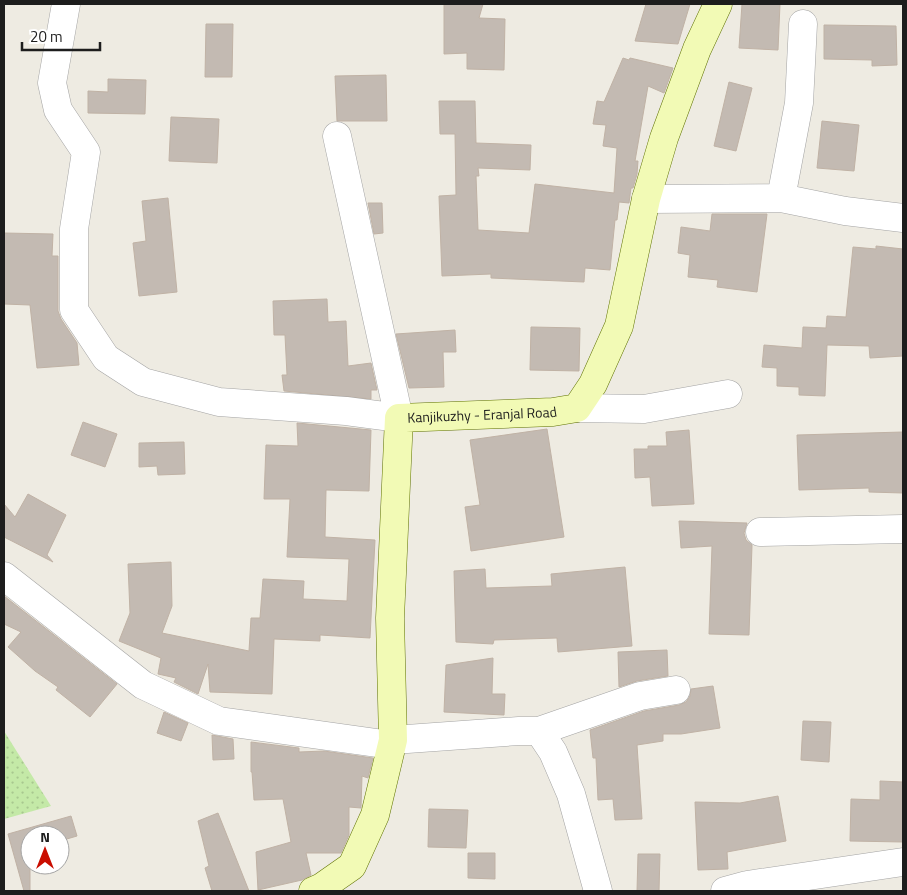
<svg xmlns="http://www.w3.org/2000/svg" width="907" height="895" font-family="'Titillium Web',sans-serif">
  <style>
    .grass { fill: url(#grass-dots) }
    .building { fill: #c3bab2; stroke: #c0b2a5 }
    .lines { fill: none; stroke-linecap: round; stroke-linejoin: round }
    .minor-casing { stroke: #a4a4a4; stroke-width: 29 }
    .secondary-casing { stroke: #607304; stroke-width: 29 }
    .minor { stroke: #fff; stroke-width: 28 }
    .secondary { stroke: #f2fab5; stroke-width: 28 }
    .labels { text-anchor: middle; stroke-width: 4.5; stroke-linejoin: round; paint-order: stroke }
    .street-label { font-size: 14px; fill: #1d1d1d; stroke: #fff }
  </style>
  <defs>
    <pattern id="grass-dots" width="8" height="8" patternUnits="userSpaceOnUse" patternTransform="scale(1.25)"><rect width="8" height="8" fill="#c4e9a7"/><path d="M2 2h.1M6 6h.1" fill="none" stroke="#a8c78f" stroke-width="1.8" stroke-linecap="round"/></pattern>
  </defs>
  <rect width="100%" height="100%" fill="#eeebe2"/>
  <path class="grass" d="M 4,731 L 51,806 L 4,819 Z"/>
  <path class="building" d="M 444,4 L 483,4 L 479,18 L 505,19 L 504,70 L 467,69 L 467,53 L 444,54 Z
    M 646,4 L 690,4 L 678,44 L 635,41 Z
    M 742,4 L 780,4 L 778,50 L 739,48 Z
    M 206,24 L 233,24 L 232,77 L 205,77 Z
    M 824,25 L 896,26 L 897,65 L 872,66 L 872,60 L 824,59 Z
    M 623,58 L 629,60 L 630,58 L 673,68 L 664,93 L 648,86 L 635,161 L 638,161 L 637,174 L 633,188 L 631,188 L 629,203 L 619,202 L 617,220 L 615,220 L 610,270 L 585,268 L 584,282 L 491,278 L 491,274 L 442,276 L 439,196 L 456,195 L 455,134 L 440,134 L 439,101 L 475,101 L 476,143 L 531,145 L 530,170 L 478,168 L 479,176 L 476,176 L 478,230 L 529,233 L 535,184 L 614,193 L 617,148 L 603,146 L 606,125 L 593,124 L 597,101 L 604,102 Z
    M 386,75 L 387,121 L 337,121 L 335,76 Z
    M 108,79 L 146,80 L 145,114 L 88,113 L 88,91 L 108,92 Z
    M 729,82 L 752,88 L 736,151 L 714,146 Z
    M 171,117 L 219,119 L 217,163 L 169,161 Z
    M 822,121 L 859,125 L 854,171 L 817,168 Z
    M 168,198 L 177,292 L 139,296 L 133,243 L 146,241 L 142,201 Z
    M 368,203 L 382,203 L 383,233 L 374,234 Z
    M 712,214 L 767,214 L 757,292 L 717,287 L 718,280 L 688,277 L 690,255 L 678,253 L 681,227 L 710,231 Z
    M 4,233 L 53,234 L 52,256 L 58,256 L 58,311 L 61,319 L 77,343 L 79,365 L 37,368 L 30,305 L 4,304 Z
    M 876,246 L 903,249 L 903,356 L 870,358 L 869,346 L 827,345 L 825,396 L 799,395 L 799,387 L 777,386 L 777,368 L 762,367 L 764,345 L 802,348 L 803,327 L 826,328 L 827,316 L 846,317 L 853,247 L 876,249 Z
    M 327,299 L 328,322 L 346,321 L 348,366 L 371,363 L 377,390 L 371,390 L 371,399 L 284,391 L 282,375 L 287,375 L 285,335 L 274,335 L 273,301 Z
    M 531,327 L 580,328 L 579,371 L 530,370 Z
    M 455,330 L 456,352 L 443,352 L 444,387 L 409,388 L 396,334 Z
    M 83,422 L 117,434 L 105,467 L 71,455 Z
    M 297,423 L 371,430 L 369,491 L 326,490 L 325,537 L 375,540 L 370,638 L 320,635 L 320,641 L 274,639 L 272,694 L 210,692 L 208,664 L 198,694 L 174,682 L 176,678 L 158,674 L 161,658 L 119,641 L 130,613 L 128,564 L 171,562 L 172,606 L 162,633 L 249,651 L 251,618 L 260,618 L 263,579 L 304,581 L 303,599 L 347,601 L 349,559 L 287,557 L 290,499 L 264,499 L 266,445 L 298,446 Z
    M 547,429 L 564,537 L 471,551 L 465,507 L 480,505 L 470,440 Z
    M 689,430 L 694,504 L 652,506 L 650,477 L 635,478 L 634,449 L 648,449 L 648,446 L 667,446 L 666,432 Z
    M 903,432 L 903,493 L 869,492 L 869,488 L 799,490 L 797,435 Z
    M 184,442 L 185,474 L 158,475 L 157,466 L 139,467 L 139,443 Z
    M 28,494 L 66,515 L 47,555 L 53,562 L 4,537 L 4,504 L 15,517 Z
    M 679,521 L 747,523 L 744,533 L 746,540 L 752,545 L 749,635 L 709,634 L 712,546 L 681,548 Z
    M 625,567 L 632,646 L 558,652 L 557,638 L 494,640 L 493,644 L 456,642 L 454,571 L 485,569 L 486,588 L 552,586 L 551,574 Z
    M 4,596 L 117,684 L 90,717 L 56,690 L 58,687 L 35,671 L 8,647 L 21,632 L 4,624 Z
    M 667,650 L 668,676 L 637,681 L 619,687 L 618,652 Z
    M 493,658 L 492,694 L 505,694 L 504,715 L 444,712 L 446,665 Z
    M 713,686 L 720,728 L 681,734 L 663,734 L 663,741 L 637,745 L 642,819 L 615,820 L 613,799 L 598,800 L 596,758 L 593,758 L 590,730 L 644,711 L 679,705 L 686,702 L 690,696 L 691,689 Z
    M 164,712 L 188,723 L 181,741 L 157,733 Z
    M 803,721 L 831,722 L 829,762 L 801,760 Z
    M 212,735 L 233,739 L 234,759 L 213,760 Z
    M 251,742 L 299,748 L 299,752 L 324,751 L 373,758 L 368,778 L 362,776 L 361,808 L 349,807 L 349,835 L 341,853 L 306,853 L 311,875 L 302,880 L 258,890 L 256,852 L 291,842 L 283,799 L 254,800 L 252,772 L 251,772 Z
    M 880,781 L 903,782 L 903,842 L 850,841 L 851,799 L 880,800 Z
    M 778,796 L 786,841 L 727,852 L 728,869 L 698,870 L 695,802 L 740,803 Z
    M 429,809 L 468,810 L 466,848 L 428,847 Z
    M 218,813 L 249,891 L 212,891 L 205,868 L 209,866 L 198,821 Z
    M 71,816 L 77,836 L 60,841 L 60,835 L 30,835 L 30,891 L 24,891 L 8,834 Z
    M 468,853 L 495,853 L 495,879 L 468,878 Z
    M 638,854 L 660,854 L 659,891 L 637,891 Z"/>
  <g class="lines">
    <defs>
      <path id="minor" d="M 66,4 L 52,83 L 58,110 L 86,152 L 74,229 L 74,310 L 106,358 L 143,382 L 219,402 L 346,411 L 399,418 L 337,136
        M 781,198 L 799,103 L 803,24
        M 646,199 L 781,198 L 845,211 L 903,218
        M 577,408 L 644,409 L 728,394
        M 760,532 L 903,529
        M 4,576 L 143,685 L 219,721 L 391,745
        M 539,731 L 640,696 L 676,690
        M 393,740 L 519,731 L 539,731 L 553,752 L 571,794 L 598,891
        M 725,891 L 747,885 L 903,862"/>
      <g id="secondary">
        <path id="s1" d="M 313,891 L 322,887 L 352,866 L 375,815 L 393,740 L 390,618 L 399,418 L 553,412 L 577,408 L 593,384 L 619,326 L 646,199 L 664,138 L 697,49 L 718,4"/>
      </g>
    </defs>
    <use href="#minor" class="minor-casing"/>
    <use href="#secondary" class="secondary-casing"/>
    <use href="#minor" class="minor"/>
    <use href="#secondary" class="secondary"/>
  </g>
  <g class="labels">
    <g class="street-label">
      <text dy="5" stroke="none"><textPath href="#s1" startOffset="585">Kanjikuzhy - Eranjal Road</textPath></text>
    </g>
  </g>
  <rect width="907" height="895" fill="none" stroke="#1d1d1d" stroke-width="10"/>
  <g transform="translate(45 850)"><circle r="24" fill="#ffffff" stroke="#a5a5a5"/>
  <path d="M0-4L9 19L0 12L-9 19Z" fill="#ca0d00"/>
  <text y="-8" font-size="14" font-weight="bold" text-anchor="middle" fill="#1d1d1d">N</text>
  </g>
  <path d="M22 42v8h78v-8" fill="none" stroke="#1d1d1d" stroke-width="2.5"/>
  <text x="30" y="42" font-size="15" fill="#1d1d1d" stroke="#ffffff" stroke-width="4" paint-order="stroke">20 m</text>
</svg>
